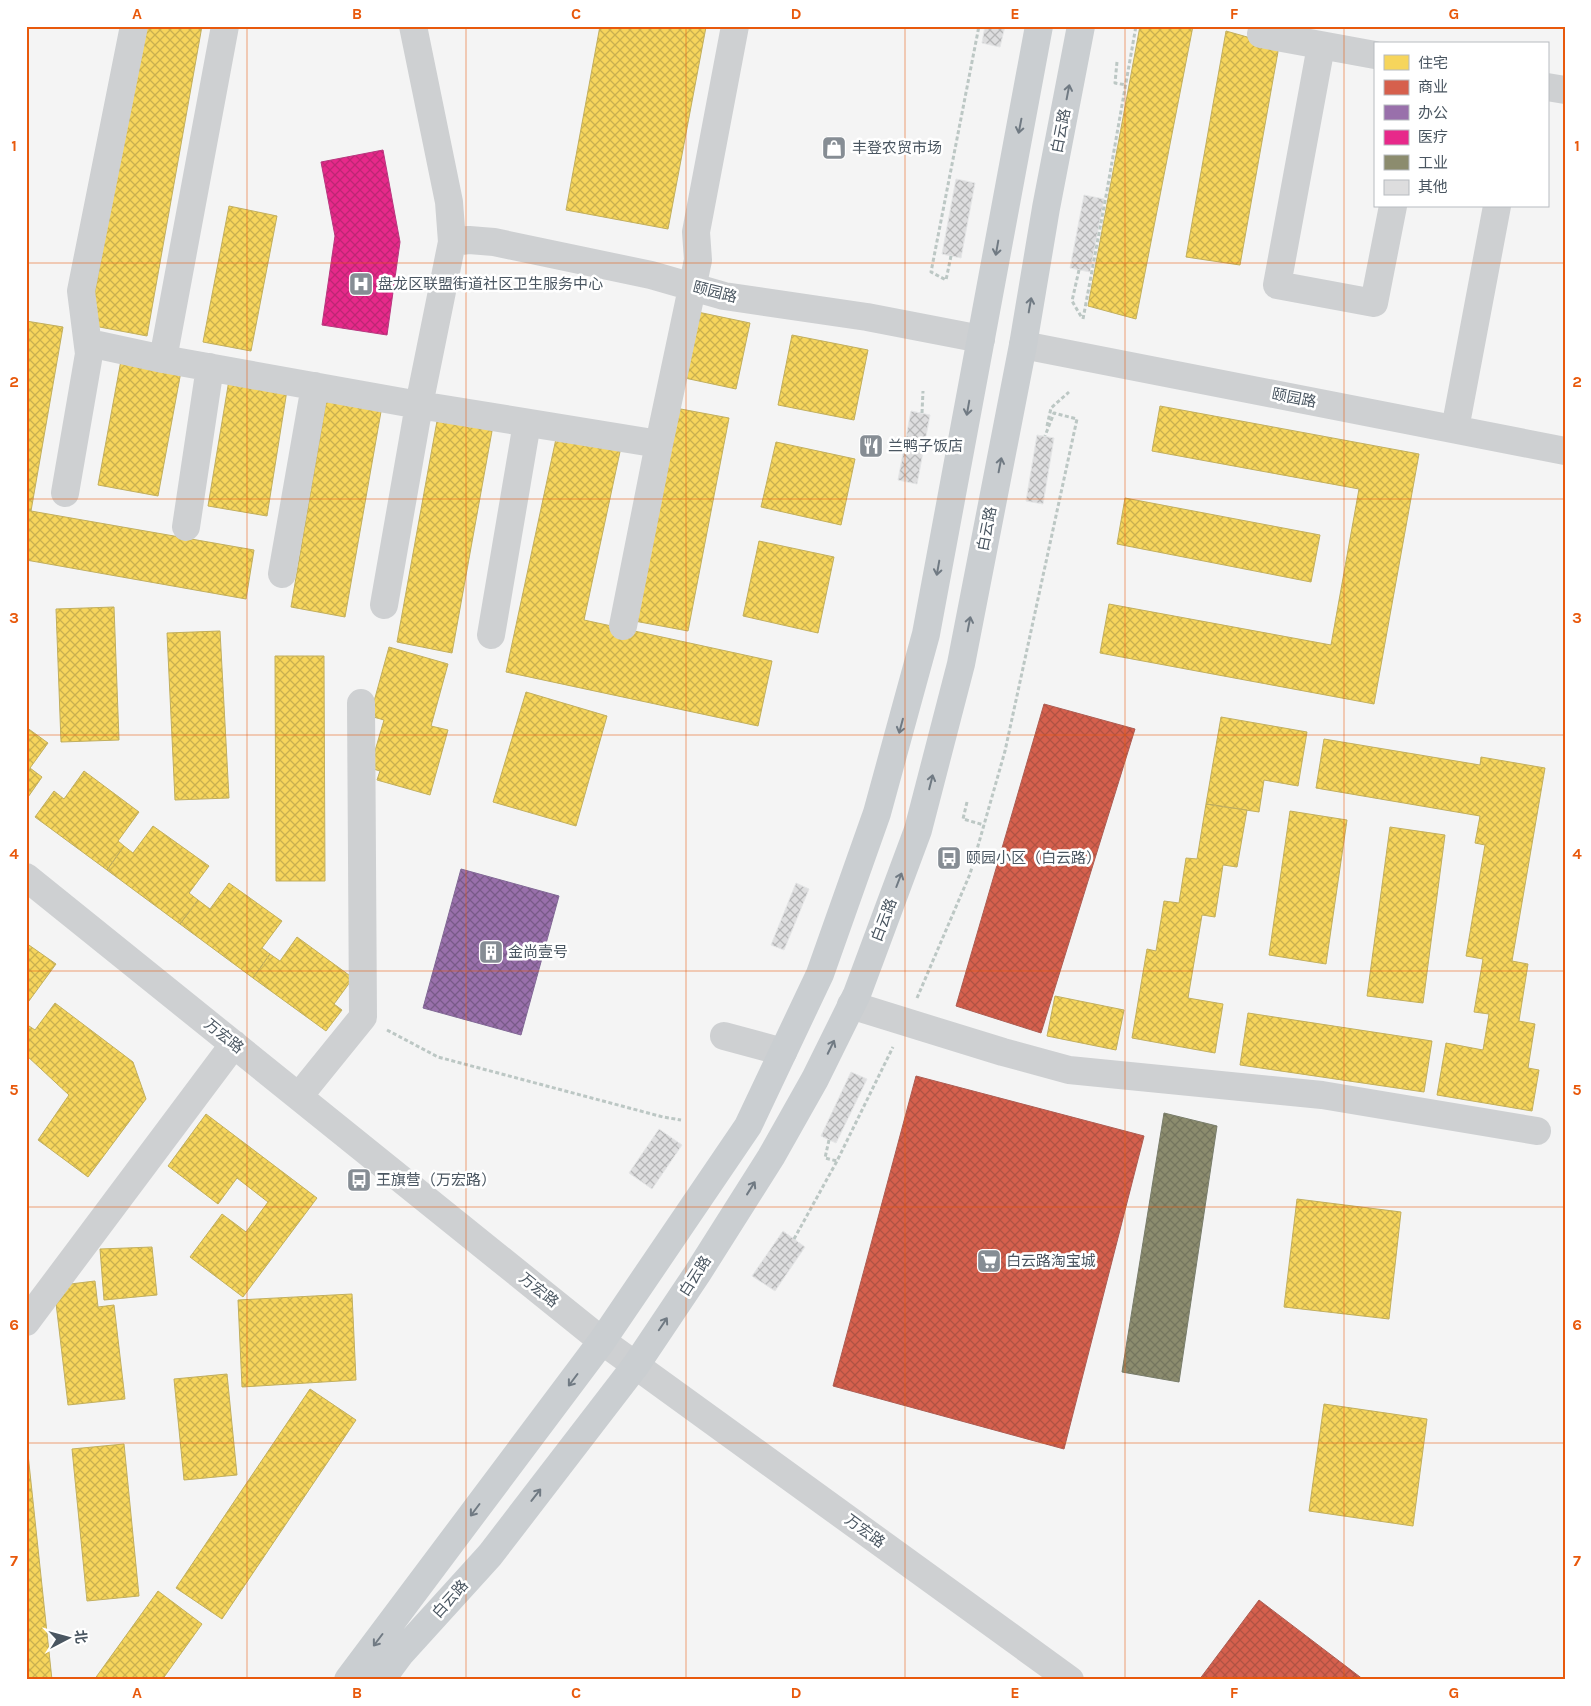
<svg xmlns="http://www.w3.org/2000/svg" width="1591" height="1706" font-family="Karla,'Noto Sans SC',sans-serif">
  <style>
    .homes { fill: url(#homes-cross-hatch); stroke: #c2af5e }
    .shops { fill: url(#shops-cross-hatch); stroke: #ac5d53 }
    .offices { fill: url(#offices-cross-hatch); stroke: #816895 }
    .health { fill: url(#health-cross-hatch); stroke: #b8367e }
    .industry { fill: url(#industry-cross-hatch); stroke: #787c6a }
    .building { fill: url(#building-cross-hatch); stroke: #e5e6e7 }
    .lines { fill: none; stroke-linecap: round; stroke-linejoin: round }
    .path { stroke: #bcc7c4; stroke-width: 3; stroke-dasharray: 4 2.5; stroke-linecap: butt }
    .minor { stroke: #ced0d2; stroke-width: 28 }
    .major { stroke: #caced1; stroke-width: 28 }
    .oneway { stroke: #707a83 }
    .grid { fill: none; stroke: #e8590c; stroke-width: 1; stroke-opacity: 0.55 }
    .labels { text-anchor: middle; stroke-width: 5; stroke-linejoin: round; paint-order: stroke }
    .street-label { font-size: 15px; fill: #4a5661; stroke: #fff }
    .poi-label { font-size: 15px; fill: #4a5661; stroke: #fff; text-anchor: start }
    .neatline { fill: none; stroke: #e8590c; stroke-width: 2 }
    .grid-label { font-size: 16px; text-anchor: middle; font-weight: bold; fill: #e8590c }
  </style>
  <defs>
    <pattern id="homes-cross-hatch" width="8" height="8" patternUnits="userSpaceOnUse" patternTransform="scale(1.25)"><rect width="8" height="8" fill="#f6d55c"/><path d="M0 0l8 8M0 8l8-8" fill="none" stroke="#c9b04f"/></pattern>
    <pattern id="shops-cross-hatch" width="8" height="8" patternUnits="userSpaceOnUse" patternTransform="scale(1.25)"><rect width="8" height="8" fill="#d6604d"/><path d="M0 0l8 8M0 8l8-8" fill="none" stroke="#b05243"/></pattern>
    <pattern id="offices-cross-hatch" width="8" height="8" patternUnits="userSpaceOnUse" patternTransform="scale(1.25)"><rect width="8" height="8" fill="#9970ab"/><path d="M0 0l8 8M0 8l8-8" fill="none" stroke="#785a88"/></pattern>
    <pattern id="health-cross-hatch" width="8" height="8" patternUnits="userSpaceOnUse" patternTransform="scale(1.25)"><rect width="8" height="8" fill="#e7298a"/><path d="M0 0l8 8M0 8l8-8" fill="none" stroke="#bd2674"/></pattern>
    <pattern id="industry-cross-hatch" width="8" height="8" patternUnits="userSpaceOnUse" patternTransform="scale(1.25)"><rect width="8" height="8" fill="#8c8c6e"/><path d="M0 0l8 8M0 8l8-8" fill="none" stroke="#74755e"/></pattern>
    <pattern id="building-cross-hatch" width="8" height="8" patternUnits="userSpaceOnUse" patternTransform="scale(1.25)"><rect width="8" height="8" fill="#ddddde"/><path d="M0 0l8 8M0 8l8-8" fill="none" stroke="#b5b6b7"/></pattern>
  </defs>
  <rect width="100%" height="100%" fill="#f4f4f4"/>
  <path class="homes" d="M 143,26 L 202,26 L 147,336 L 89,325 Z
    M 600,26 L 706,27 L 668,229 L 566,210 Z
    M 1140,26 L 1193,26 L 1136,319 L 1088,306 Z
    M 1226,31 L 1279,46 L 1240,265 L 1186,257 Z
    M 229,206 L 277,216 L 251,351 L 203,342 Z
    M 693,311 L 750,323 L 736,389 L 680,377 Z
    M 26,321 L 63,327 L 31,511 L 254,550 L 246,599 L 26,560 Z
    M 792,335 L 868,350 L 854,420 L 778,405 Z
    M 122,355 L 182,366 L 158,496 L 98,485 Z
    M 230,374 L 288,384 L 267,516 L 208,506 Z
    M 327,396 L 382,406 L 345,617 L 291,607 Z
    M 1160,406 L 1419,454 L 1374,704 L 1100,653 L 1109,604 L 1331,645 L 1359,489 L 1152,451 Z
    M 670,407 L 729,418 L 688,631 L 629,620 Z
    M 439,410 L 494,420 L 452,653 L 397,642 Z
    M 557,434 L 621,447 L 584,620 L 772,661 L 758,726 L 506,672 Z
    M 776,442 L 855,459 L 841,525 L 761,507 Z
    M 1125,498 L 1320,535 L 1311,582 L 1117,544 Z
    M 759,541 L 834,557 L 818,633 L 743,616 Z
    M 114,607 L 119,740 L 61,742 L 56,609 Z
    M 220,631 L 229,798 L 175,800 L 167,633 Z
    M 389,647 L 448,664 L 431,726 L 448,730 L 430,795 L 377,780 L 380,771 L 370,768 L 384,720 L 370,716 Z
    M 275,656 L 324,656 L 325,881 L 276,881 Z
    M 526,692 L 607,716 L 576,826 L 493,802 Z
    M 1221,717 L 1307,732 L 1298,786 L 1264,780 L 1259,812 L 1206,804 Z
    M 26,727 L 48,743 L 30,768 L 42,777 L 26,800 Z
    M 1324,739 L 1480,765 L 1481,757 L 1545,768 L 1512,961 L 1528,964 L 1519,1021 L 1535,1024 L 1528,1068 L 1539,1070 L 1532,1111 L 1437,1095 L 1446,1043 L 1483,1050 L 1489,1014 L 1474,1012 L 1483,959 L 1466,956 L 1485,845 L 1475,843 L 1480,816 L 1316,788 Z
    M 84,771 L 139,812 L 118,841 L 124,846 L 107,870 L 35,817 L 54,791 L 64,799 Z
    M 1206,804 L 1247,810 L 1237,867 L 1223,865 L 1215,917 L 1202,915 L 1188,998 L 1223,1004 L 1215,1053 L 1132,1038 L 1147,949 L 1156,951 L 1164,901 L 1179,903 L 1186,858 L 1197,859 Z
    M 1290,811 L 1347,820 L 1326,964 L 1269,955 Z
    M 153,826 L 209,866 L 189,893 L 198,900 L 180,924 L 107,870 L 124,846 L 133,853 Z
    M 1390,827 L 1445,835 L 1423,1003 L 1367,996 Z
    M 229,883 L 282,921 L 262,948 L 270,954 L 253,978 L 180,924 L 198,900 L 210,909 Z
    M 297,937 L 353,978 L 334,1004 L 342,1010 L 326,1031 L 253,978 L 270,954 L 280,961 Z
    M 26,943 L 56,964 L 26,1005 Z
    M 1055,996 L 1124,1010 L 1116,1050 L 1047,1036 Z
    M 55,1003 L 133,1062 L 146,1099 L 88,1177 L 38,1140 L 69,1095 L 26,1055 L 26,1024 L 35,1030 Z
    M 1248,1013 L 1432,1041 L 1424,1092 L 1240,1065 Z
    M 206,1114 L 317,1198 L 243,1297 L 190,1257 L 222,1214 L 246,1232 L 268,1202 L 237,1178 L 218,1204 L 168,1166 Z
    M 1297,1199 L 1401,1212 L 1389,1319 L 1284,1307 Z
    M 152,1247 L 157,1295 L 104,1300 L 100,1249 Z
    M 95,1281 L 98,1307 L 114,1305 L 125,1399 L 68,1405 L 54,1286 Z
    M 352,1294 L 356,1380 L 242,1387 L 238,1300 Z
    M 227,1374 L 237,1475 L 184,1480 L 174,1379 Z
    M 310,1389 L 356,1420 L 222,1619 L 176,1588 Z
    M 1324,1404 L 1427,1419 L 1413,1526 L 1309,1511 Z
    M 124,1444 L 139,1596 L 87,1601 L 72,1449 Z
    M 26,1454 L 28,1454 L 52,1680 L 26,1680 Z
    M 158,1591 L 202,1624 L 162,1680 L 94,1680 Z"/>
  <path class="shops" d="M 1044,704 L 1135,729 L 1041,1033 L 956,1006 Z
    M 916,1076 L 1144,1136 L 1064,1449 L 833,1386 Z
    M 1259,1600 L 1364,1680 L 1199,1680 Z"/>
  <path class="offices" d="M 461,869 L 559,896 L 521,1035 L 423,1008 Z"/>
  <path class="health" d="M 383,150 L 400,242 L 387,335 L 322,325 L 335,236 L 321,162 Z"/>
  <path class="industry" d="M 1164,1113 L 1217,1126 L 1179,1382 L 1122,1372 Z"/>
  <path class="building" d="M 985,26 L 1005,26 L 1000,47 L 982,43 Z
    M 956,179 L 975,183 L 961,258 L 942,254 Z
    M 1084,195 L 1104,199 L 1090,272 L 1070,268 Z
    M 911,411 L 930,415 L 917,484 L 898,480 Z
    M 1037,435 L 1054,438 L 1043,504 L 1026,501 Z
    M 796,883 L 809,889 L 784,950 L 771,945 Z
    M 851,1072 L 867,1079 L 836,1143 L 821,1136 Z
    M 659,1129 L 682,1145 L 652,1189 L 629,1173 Z
    M 783,1231 L 805,1247 L 775,1291 L 752,1276 Z"/>
  <g class="lines">
    <path class="path" d="M 1117,62 L 1115,83 L 1126,85
      M 951,256 L 946,280 L 931,272 L 979,26
      M 1079,270 L 1072,301 L 1082,318
      M 1083,319 L 1106,196 L 1136,26
      M 922,413 L 923,391
      M 1047,426 L 1051,408 L 1069,392
      M 967,802 L 963,819 L 984,825
      M 917,998 L 970,874 L 1005,751 L 1077,419 L 1054,413 L 1045,436
      M 387,1030 L 438,1057 L 663,1117 L 681,1120
      M 829,1140 L 825,1158 L 837,1161
      M 794,1239 L 837,1161 L 893,1047"/>
    <path class="minor" d="M 225,26 L 163,359 L 419,405 L 659,444 L 698,260 L 696,232 L 735,26
      M 1261,34 L 1375,55
      M 1321,46 L 1277,285 L 1374,303 L 1393,206
      M 1547,87 L 1565,90
      M 452,242 L 469,240 L 494,242 L 651,275 L 724,296 L 867,317 L 981,339
      M 89,343 L 163,359
      M 1023,345 L 1565,451
      M 1455,429 L 1497,206
      M 65,493 L 89,354 L 81,291 L 134,26
      M 186,527 L 210,367
      M 282,574 L 315,386
      M 384,605 L 419,405 L 452,242 L 449,202 L 413,26
      M 623,626 L 659,444
      M 491,635 L 527,423
      M 26,877 L 602,1341 L 1070,1680
      M 851,1005 L 1003,1052 L 1069,1070 L 1322,1095 L 1537,1131
      M 724,1036 L 783,1052
      M 299,1096 L 363,1017 L 361,703
      M 26,1322 L 234,1044"/>
    <path class="major" d="M 348,1680 L 602,1341 L 748,1126 L 820,974 L 877,813 L 926,634 L 1039,26
      M 381,1680 L 401,1653 L 490,1555 L 636,1365 L 697,1274 L 771,1157 L 815,1079 L 857,994 L 918,830 L 961,664 L 1023,345 L 1046,208 L 1081,26"/>
  </g>
  <defs><path id="oneway-shaft" d="M-6 0H5M1.5-3L5.5 0L1.5 3" fill="none" stroke-width="1.6" stroke-linecap="round" stroke-linejoin="round" transform="scale(1.25)"/></defs>
  <g class="oneway">
    <use href="#oneway-shaft" transform="translate(1068 92) rotate(-79)"/>
    <use href="#oneway-shaft" transform="translate(1020 126) rotate(101)"/>
    <use href="#oneway-shaft" transform="translate(997 248) rotate(100)"/>
    <use href="#oneway-shaft" transform="translate(1030 305) rotate(-80)"/>
    <use href="#oneway-shaft" transform="translate(968 408) rotate(100)"/>
    <use href="#oneway-shaft" transform="translate(1000 465) rotate(-79)"/>
    <use href="#oneway-shaft" transform="translate(938 568) rotate(100)"/>
    <use href="#oneway-shaft" transform="translate(969 624) rotate(-79)"/>
    <use href="#oneway-shaft" transform="translate(901 726) rotate(105)"/>
    <use href="#oneway-shaft" transform="translate(931 782) rotate(-76)"/>
    <use href="#oneway-shaft" transform="translate(899 880) rotate(-69)"/>
    <use href="#oneway-shaft" transform="translate(831 1047) rotate(-64)"/>
    <use href="#oneway-shaft" transform="translate(751 1188) rotate(-58)"/>
    <use href="#oneway-shaft" transform="translate(663 1324) rotate(-56)"/>
    <use href="#oneway-shaft" transform="translate(573 1380) rotate(127)"/>
    <use href="#oneway-shaft" transform="translate(536 1495) rotate(-52)"/>
    <use href="#oneway-shaft" transform="translate(475 1510) rotate(127)"/>
    <use href="#oneway-shaft" transform="translate(378 1640) rotate(127)"/>
  </g>
  <path class="grid" d="M 247,26 L 247,1680M 466,26 L 466,1680M 686,26 L 686,1680M 905,26 L 905,1680M 1125,26 L 1125,1680M 1344,26 L 1344,1680M 26,263 L 1565,263M 26,499 L 1565,499M 26,735 L 1565,735M 26,971 L 1565,971M 26,1207 L 1565,1207M 26,1443 L 1565,1443"/>
  <defs>
    <symbol id="shop-square" viewBox="-11 -11 22 22"><rect x="-9" y="-9" width="18" height="18" rx="4" fill="#868d94" stroke="#fff"/><path d="M-5-2.5h2.3a2.7 3.5 0 0 1 5.4 0H5L5.5 6h-11ZM-1.5-2.5h3a1.5 2.3 0 0 0-3 0Z" fill="#fff"/></symbol>
    <symbol id="hospital-square" viewBox="-11 -11 22 22"><rect x="-9" y="-9" width="18" height="18" rx="4" fill="#868d94" stroke="#fff"/><path d="M-5-5h3v3.5h4V-5h3V5h-3V1.5h-4V5h-3Z" fill="#fff"/></symbol>
    <symbol id="restaurant-square" viewBox="-11 -11 22 22"><rect x="-9" y="-9" width="18" height="18" rx="4" fill="#868d94" stroke="#fff"/><path d="M-5-6h1v4h1v-4h1v4h1v-4h1v5L-1.5 .5V6h-2V.5L-5-1ZM5-6V6H3V1.5H1.5Q1.5-4 5-6Z" fill="#fff"/></symbol>
    <symbol id="bus-square" viewBox="-11 -11 22 22"><rect x="-9" y="-9" width="18" height="18" rx="4" fill="#868d94" stroke="#fff"/><path d="M-5-6H5V4H4V6H2V4H-2V6H-4V4H-5ZM-3.5-4V0h7V-4ZM-3.5 1.2v1.5H-2V1.2ZM2 1.2v1.5H3.5V1.2Z" fill="#fff"/></symbol>
    <symbol id="building-square" viewBox="-11 -11 22 22"><rect x="-9" y="-9" width="18" height="18" rx="4" fill="#868d94" stroke="#fff"/><path d="M-4-6H4V6H1V3H-1V6H-4ZM-2.5-4.3h1.7v1.8h-1.7ZM.8-4.3h1.7v1.8H.8ZM-2.5-1h1.7V.8h-1.7ZM.8-1h1.7V.8H.8Z" fill="#fff"/></symbol>
    <symbol id="supermarket-square" viewBox="-11 -11 22 22"><rect x="-9" y="-9" width="18" height="18" rx="4" fill="#868d94" stroke="#fff"/><path d="M-6-5.5h2.5l.6 2H6L4.5 2H-2.5L-4.4-4H-6ZM-1.5 3.2a1.3 1.3 0 1 0 .1 0ZM3 3.2a1.3 1.3 0 1 0 .1 0Z" fill="#fff"/></symbol>
  </defs>
  <g fill-rule="evenodd">
    <use href="#shop-square" x="820" y="134" width="28" height="28"/>
    <use href="#hospital-square" x="347" y="270" width="28" height="28"/>
    <use href="#restaurant-square" x="857" y="432" width="28" height="28"/>
    <use href="#bus-square" x="935" y="844" width="28" height="28"/>
    <use href="#building-square" x="477" y="938" width="28" height="28"/>
    <use href="#bus-square" x="345" y="1166" width="28" height="28"/>
    <use href="#supermarket-square" x="975" y="1247" width="28" height="28"/>
  </g>
  <g class="labels">
    <g class="street-label">
      <text transform="translate(1061 131) rotate(-79)" y="5">白云路</text>
      <text transform="translate(715 292) rotate(14)" y="5">颐园路</text>
      <text transform="translate(1294 398) rotate(11)" y="5">颐园路</text>
      <text transform="translate(987 529) rotate(-79)" y="5">白云路</text>
      <text transform="translate(884 920) rotate(-69)" y="5">白云路</text>
      <text transform="translate(224 1036) rotate(39)" y="5">万宏路</text>
      <text transform="translate(695 1276) rotate(-57)" y="5">白云路</text>
      <text transform="translate(539 1290) rotate(39)" y="5">万宏路</text>
      <text transform="translate(865 1531) rotate(36)" y="5">万宏路</text>
      <text transform="translate(450 1599) rotate(-48)" y="5">白云路</text>
    </g>
    <g class="poi-label">
      <text x="852" y="153">丰登农贸市场</text>
      <text x="378" y="289">盘龙区联盟街道社区卫生服务中心</text>
      <text x="888" y="451">兰鸭子饭店</text>
      <text x="966" y="863">颐园小区（白云路）</text>
      <text x="508" y="957">金尚壹号</text>
      <text x="376" y="1185">王旗营（万宏路）</text>
      <text x="1006" y="1266">白云路淘宝城</text>
    </g>
  </g>
  <rect width="1591" height="1706" fill="none" stroke="#ffffff" stroke-width="55"/>
  <rect x="1374" y="42" width="175" height="165" fill="#ffffff" stroke="#b7bbc0"/>
  <rect x="1384" y="55" width="25" height="15" fill="#f6d55c" stroke="#b7bbc0"/>
  <text x="1418" y="68" font-size="15" fill="#4a5661">住宅</text>
  <rect x="1384" y="80" width="25" height="15" fill="#d6604d" stroke="#b7bbc0"/>
  <text x="1418" y="92" font-size="15" fill="#4a5661">商业</text>
  <rect x="1384" y="105" width="25" height="15" fill="#9970ab" stroke="#b7bbc0"/>
  <text x="1418" y="118" font-size="15" fill="#4a5661">办公</text>
  <rect x="1384" y="130" width="25" height="15" fill="#e7298a" stroke="#b7bbc0"/>
  <text x="1418" y="142" font-size="15" fill="#4a5661">医疗</text>
  <rect x="1384" y="155" width="25" height="15" fill="#8c8c6e" stroke="#b7bbc0"/>
  <text x="1418" y="168" font-size="15" fill="#4a5661">工业</text>
  <rect x="1384" y="180" width="25" height="15" fill="#ddddde" stroke="#b7bbc0"/>
  <text x="1418" y="192" font-size="15" fill="#4a5661">其他</text>
  <g transform="translate(68 1638) rotate(84)" stroke="#ffffff" stroke-width="4" paint-order="stroke">
  <path d="M0-4L9 19L0 12L-9 19Z" fill="#4a5661"/>
  <text y="-8" font-size="14" font-weight="bold" text-anchor="middle" fill="#4a5661">北</text>
  </g>
  <rect x="28" y="28" width="1536" height="1650" class="neatline"/>
  <g class="grid-label">
    <text x="137" y="19">A</text>
    <text x="357" y="19">B</text>
    <text x="576" y="19">C</text>
    <text x="796" y="19">D</text>
    <text x="1015" y="19">E</text>
    <text x="1234" y="19">F</text>
    <text x="1454" y="19">G</text>
    <text x="14" y="151">1</text>
    <text x="1577" y="151">1</text>
    <text x="14" y="387">2</text>
    <text x="1577" y="387">2</text>
    <text x="14" y="623">3</text>
    <text x="1577" y="623">3</text>
    <text x="14" y="859">4</text>
    <text x="1577" y="859">4</text>
    <text x="14" y="1095">5</text>
    <text x="1577" y="1095">5</text>
    <text x="14" y="1330">6</text>
    <text x="1577" y="1330">6</text>
    <text x="14" y="1566">7</text>
    <text x="1577" y="1566">7</text>
    <text x="137" y="1698">A</text>
    <text x="357" y="1698">B</text>
    <text x="576" y="1698">C</text>
    <text x="796" y="1698">D</text>
    <text x="1015" y="1698">E</text>
    <text x="1234" y="1698">F</text>
    <text x="1454" y="1698">G</text>
  </g>
</svg>
